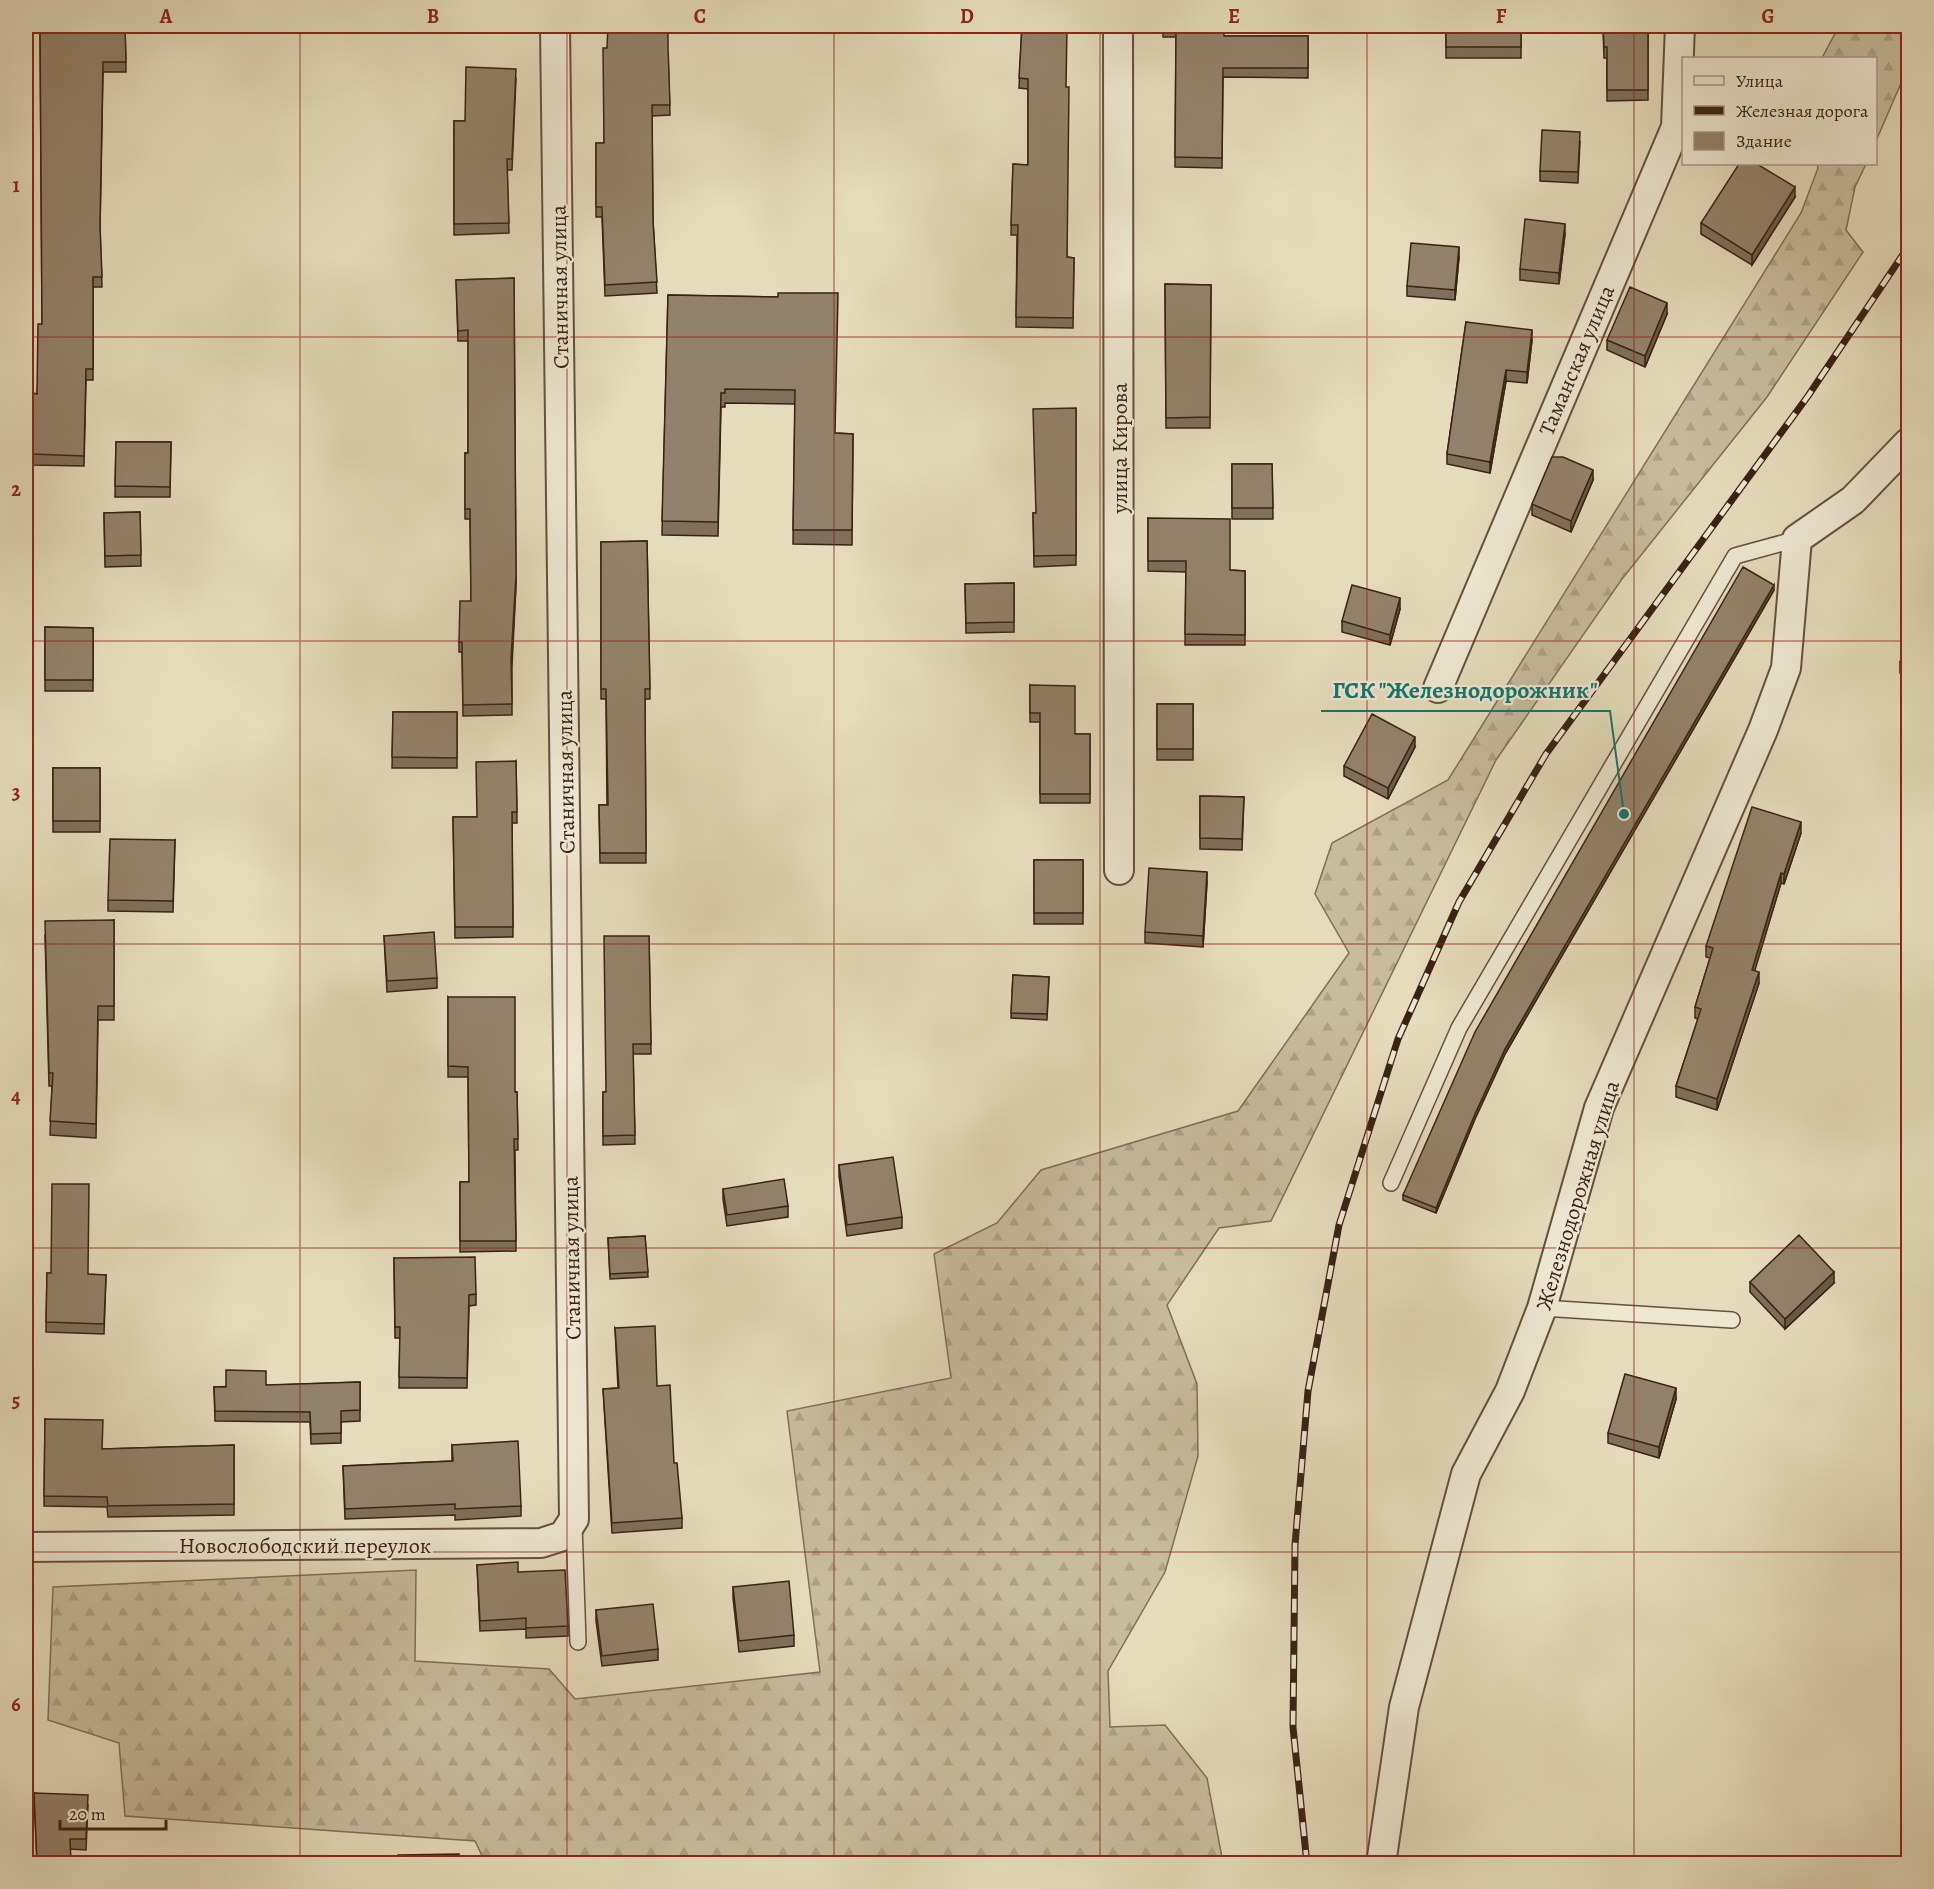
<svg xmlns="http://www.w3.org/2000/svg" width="1934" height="1889" font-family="Alegreya,serif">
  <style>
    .forest { fill: url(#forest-firs); stroke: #816e5a; stroke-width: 1.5 }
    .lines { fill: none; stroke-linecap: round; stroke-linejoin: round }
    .lane-casing { stroke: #65503e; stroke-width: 18 }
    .street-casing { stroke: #65503e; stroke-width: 32 }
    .lane { stroke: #eee8d3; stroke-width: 15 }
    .street { stroke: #eee8d3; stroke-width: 28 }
    .rail-casing { stroke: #3a2115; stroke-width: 7 }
    .rail { stroke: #eee8d3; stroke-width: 4.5; stroke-dasharray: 14; stroke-linecap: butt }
    .wall { fill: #7e705c; stroke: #3a2115; stroke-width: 1.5 }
    .shaded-wall { fill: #675b4b; stroke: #3a2115; stroke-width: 1.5 }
    .building { fill: #93826b; stroke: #3a2115; stroke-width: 1.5 }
    .grid { fill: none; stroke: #8f2418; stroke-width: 1.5; stroke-opacity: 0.55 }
    .labels { text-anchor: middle; stroke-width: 4.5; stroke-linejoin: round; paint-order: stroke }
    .street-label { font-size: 22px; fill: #3a2115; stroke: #eee8d3 }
    .leader { fill: none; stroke: #0f766e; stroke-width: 2 }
    .callout-dot { fill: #0f766e; stroke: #eee8d3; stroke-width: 2 }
    .callout-label { font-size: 24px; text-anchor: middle; font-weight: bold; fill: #0f766e; stroke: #eee8d3; stroke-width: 4.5; stroke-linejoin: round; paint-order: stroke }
    .neatline { fill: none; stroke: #8f2418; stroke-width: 2 }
    .grid-label { font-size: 20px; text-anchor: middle; font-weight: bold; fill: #8f2418 }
  </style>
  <defs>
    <pattern id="forest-firs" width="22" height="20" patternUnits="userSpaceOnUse" patternTransform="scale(1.5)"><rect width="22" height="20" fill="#c8bc9f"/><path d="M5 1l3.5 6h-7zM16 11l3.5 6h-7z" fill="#ada188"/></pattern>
  </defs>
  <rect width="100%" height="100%" fill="#e5dcbb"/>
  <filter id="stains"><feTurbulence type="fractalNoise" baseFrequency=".00333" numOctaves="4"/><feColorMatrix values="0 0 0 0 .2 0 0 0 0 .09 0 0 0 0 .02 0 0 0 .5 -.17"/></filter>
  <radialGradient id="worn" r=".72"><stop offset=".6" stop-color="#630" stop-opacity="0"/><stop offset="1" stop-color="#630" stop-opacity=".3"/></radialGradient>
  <path class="forest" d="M 1839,26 L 1908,26 L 1908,67 L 1876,141 L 1876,58 L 1822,58 Z
    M 1817,164 L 1866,164 L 1855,187 L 1846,230 L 1863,252 L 1767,397 L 1622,579 L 1496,760 L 1271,1221 L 1219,1228 L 1167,1305 L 1197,1384 L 1198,1456 L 1165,1572 L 1108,1671 L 1110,1727 L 1165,1725 L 1207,1778 L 1223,1863 L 486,1864 L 475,1841 L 125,1816 L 119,1743 L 48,1720 L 53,1587 L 416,1570 L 415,1661 L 549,1669 L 575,1699 L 820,1672 L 787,1411 L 951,1378 L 934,1254 L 997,1223 L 1041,1170 L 1238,1111 L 1349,953 L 1315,894 L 1332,843 L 1448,780 L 1801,213 L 1818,168 Z"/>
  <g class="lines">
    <defs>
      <path id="lane" d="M 1391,1183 L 1459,1028 L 1735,556 L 1797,539
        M 1542,1308 L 1732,1320
        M 574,1525 L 578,1642"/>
      <path id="street" d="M 1118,26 L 1119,870
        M 1438,688 L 1676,127 L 1680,26
        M 26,1547 L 541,1543 L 563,1536 L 574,1519 L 555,26
        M 1381,1864 L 1404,1707 L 1466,1474 L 1510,1391 L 1542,1308 L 1599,1108 L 1763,730 L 1786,668 L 1797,539 L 1853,500 L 1908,443"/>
    </defs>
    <use href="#lane" class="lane-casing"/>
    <use href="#street" class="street-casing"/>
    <use href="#lane" class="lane"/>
    <use href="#street" class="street"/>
    <defs>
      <path id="rail" d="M 1307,1864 L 1293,1727 L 1295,1545 L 1308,1391 L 1339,1225 L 1398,1039 L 1459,902 L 1546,754 L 1808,396 L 1908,247"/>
    </defs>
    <use href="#rail" class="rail-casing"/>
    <use href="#rail" class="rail"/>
  </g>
  <path class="wall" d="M 40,26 L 125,26 L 126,72 L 103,72 L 100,229 L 102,287 L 93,287 L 93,380 L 86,380 L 84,466 L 31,465 L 32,393 L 37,394 L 42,324 Z
    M 1022,26 L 1066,87 L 1067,257 L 1074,258 L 1073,328 L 1016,327 L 1017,235 L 1011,235 L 1013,164 L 1028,165 L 1028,89 L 1019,88 Z
    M 1163,26 L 1224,36 L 1308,36 L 1308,78 L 1223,77 L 1222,168 L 1175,167 L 1176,37 L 1163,37 Z
    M 1446,26 L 1521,26 L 1521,58 L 1446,58 Z
    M 1603,26 L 1648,26 L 1648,100 L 1607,101 L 1607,58 L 1604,58 Z
    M 607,48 L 668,52 L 670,115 L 652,116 L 653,221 L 657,293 L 605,296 L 602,217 L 596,217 L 596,143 L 604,143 Z
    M 516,79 L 512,170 L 507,170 L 509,233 L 454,235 L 454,121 L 465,121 Z
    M 1580,142 L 1578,183 L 1540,181 L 1540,171 Z
    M 1795,197 L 1752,265 L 1701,234 L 1701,223 Z
    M 1565,234 L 1559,284 L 1520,280 L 1520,269 Z
    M 1459,257 L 1455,300 L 1407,296 L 1407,286 Z
    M 514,278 L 516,585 L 512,667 L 512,715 L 463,716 L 462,652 L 459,652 L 459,642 L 471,601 L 470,519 L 465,519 L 465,453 L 468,453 L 468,341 L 458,341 L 456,280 Z
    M 1165,284 L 1211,285 L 1210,428 L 1166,428 Z
    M 668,295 L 778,297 L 835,433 L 853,434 L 852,545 L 793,544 L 795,404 L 725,403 L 725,407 L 721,407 L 718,536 L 662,535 Z
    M 1667,314 L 1645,367 L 1607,350 L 1607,340 Z
    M 1466,322 L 1532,340 L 1527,383 L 1506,381 L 1490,473 L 1447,464 L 1447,454 Z
    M 1076,408 L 1076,565 L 1034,567 L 1033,513 L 1036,513 Z
    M 116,442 L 171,442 L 170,497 L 115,497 Z
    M 1232,464 L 1272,464 L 1273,519 L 1232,519 Z
    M 1593,480 L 1571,532 L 1532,515 L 1532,504 Z
    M 140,512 L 141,566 L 105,567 L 104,513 Z
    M 1148,518 L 1230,570 L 1245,571 L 1245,645 L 1185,645 L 1186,572 L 1148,571 Z
    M 647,541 L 650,699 L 645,699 L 646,863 L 600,863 L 599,805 L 607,805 L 606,699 L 601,699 L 601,542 Z
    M 1014,583 L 1014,632 L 966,633 L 965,584 Z
    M 1774,590 L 1505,1054 L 1475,1119 L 1436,1213 L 1403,1200 L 1403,1195 Z
    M 1400,609 L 1390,645 L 1342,632 L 1342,621 Z
    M 45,627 L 93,628 L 93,691 L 45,691 Z
    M 1908,645 L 1908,677 L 1900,673 L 1900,662 Z
    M 1030,685 L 1075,734 L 1090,734 L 1090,803 L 1040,803 L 1040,722 L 1030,722 Z
    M 1157,704 L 1193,704 L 1193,760 L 1157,760 Z
    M 393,712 L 457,712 L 457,768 L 392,768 Z
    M 1415,747 L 1388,799 L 1344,776 L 1344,766 Z
    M 516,761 L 517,823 L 512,823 L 513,937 L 455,938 L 453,817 L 477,817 Z
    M 53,768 L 100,768 L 100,832 L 53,832 Z
    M 1200,796 L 1244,797 L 1242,850 L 1200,849 Z
    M 1801,833 L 1784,884 L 1781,883 L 1754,971 L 1759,983 L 1717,1110 L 1676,1097 L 1676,1086 L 1698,1019 L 1695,1018 L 1695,1007 L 1710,958 L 1706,957 L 1706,946 Z
    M 175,840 L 173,912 L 108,911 L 108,900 Z
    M 1034,860 L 1083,860 L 1083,924 L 1034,924 Z
    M 1207,882 L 1203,947 L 1145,943 L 1145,932 Z
    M 114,920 L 114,1020 L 98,1020 L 96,1138 L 50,1135 L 52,1086 L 49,1086 L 45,935 Z
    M 384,936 L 437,978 L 437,988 L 387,992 Z
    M 649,936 L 651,1054 L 633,1054 L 635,1144 L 603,1145 L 603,1092 L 606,1092 Z
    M 1013,975 L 1049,977 L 1047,1020 L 1011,1018 Z
    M 448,997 L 515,1092 L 517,1092 L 518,1150 L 515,1150 L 516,1251 L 460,1252 L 460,1182 L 469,1182 L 468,1077 L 448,1077 Z
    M 839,1165 L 902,1217 L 902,1228 L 847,1236 L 839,1176 Z
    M 723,1189 L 788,1206 L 788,1217 L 727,1226 L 723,1199 Z
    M 645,1236 L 648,1277 L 610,1279 L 608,1238 Z
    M 394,1258 L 476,1294 L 476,1305 L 469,1306 L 467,1388 L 399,1388 L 400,1338 L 395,1338 Z
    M 47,1273 L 106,1275 L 104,1334 L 46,1332 Z
    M 1750,1282 L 1834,1283 L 1785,1329 L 1750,1292 Z
    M 615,1328 L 657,1386 L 682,1518 L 682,1528 L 612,1533 L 603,1389 L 618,1388 Z
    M 360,1382 L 360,1421 L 341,1422 L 341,1443 L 311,1444 L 310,1422 L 215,1421 L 214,1387 Z
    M 1676,1399 L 1659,1458 L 1608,1443 L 1608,1433 Z
    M 45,1419 L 103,1449 L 234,1445 L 234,1515 L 108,1517 L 107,1507 L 44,1506 Z
    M 452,1445 L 521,1506 L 521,1516 L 455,1520 L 455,1515 L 345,1519 L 343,1466 L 452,1461 Z
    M 477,1565 L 518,1572 L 568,1626 L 568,1636 L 526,1638 L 526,1629 L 480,1631 Z
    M 733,1587 L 794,1635 L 794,1646 L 739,1652 L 733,1598 Z
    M 596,1610 L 658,1649 L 658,1660 L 602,1666 L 596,1621 Z
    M 34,1793 L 88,1805 L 86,1850 L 70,1849 L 71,1863 L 37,1863 Z"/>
  <path class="shaded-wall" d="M 1795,187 L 1795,197 L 1752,265 L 1752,255 Z
    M 1565,224 L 1565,234 L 1559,284 L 1559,273 Z
    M 1459,247 L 1459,257 L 1455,300 L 1455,290 Z
    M 1667,303 L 1667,314 L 1645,367 L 1645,356 Z
    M 1532,330 L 1532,340 L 1527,383 L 1527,372 Z
    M 1506,370 L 1506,381 L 1490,473 L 1490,462 Z
    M 1593,470 L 1593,480 L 1571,532 L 1571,521 Z
    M 516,575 L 516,585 L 511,670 L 511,659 Z
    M 1774,585 L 1774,590 L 1505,1054 L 1475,1119 L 1436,1213 L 1436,1208 L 1475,1114 L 1505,1049 Z
    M 1400,598 L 1400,609 L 1390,645 L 1390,635 Z
    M 1415,737 L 1415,747 L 1388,799 L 1388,788 Z
    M 1801,822 L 1801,833 L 1784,884 L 1784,874 Z
    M 1207,872 L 1207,882 L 1203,947 L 1203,936 Z
    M 1781,873 L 1781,883 L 1752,980 L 1752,970 Z
    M 1759,972 L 1759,983 L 1717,1110 L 1717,1099 Z
    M 1834,1272 L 1834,1283 L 1785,1329 L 1785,1319 Z
    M 1676,1388 L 1676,1399 L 1659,1458 L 1659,1447 Z"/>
  <path class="building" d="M 40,26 L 125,26 L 126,62 L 103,62 L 100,226 L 102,277 L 93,277 L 93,369 L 86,369 L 84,456 L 31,454 L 32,393 L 37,394 L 38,324 L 42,324 Z
    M 608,26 L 668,26 L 668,47 L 670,105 L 652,105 L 653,221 L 657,282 L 605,285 L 602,207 L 596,207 L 596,143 L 604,143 L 603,48 L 607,48 Z
    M 1022,26 L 1067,26 L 1066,87 L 1069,87 L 1067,257 L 1074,258 L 1073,318 L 1016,317 L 1018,225 L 1011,225 L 1013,164 L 1028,165 L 1028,79 L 1019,78 Z
    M 1163,26 L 1224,26 L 1224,36 L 1308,36 L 1308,68 L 1223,68 L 1222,158 L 1175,157 L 1176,28 L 1163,28 Z
    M 1446,26 L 1521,26 L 1521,47 L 1446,47 Z
    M 1603,26 L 1648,26 L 1648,90 L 1607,90 L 1607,47 L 1604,47 Z
    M 466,67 L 516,69 L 512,159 L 507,159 L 509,223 L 454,224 L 454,121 L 465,121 Z
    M 1542,130 L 1580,132 L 1578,172 L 1540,171 Z
    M 1739,164 L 1757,164 L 1795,187 L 1752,255 L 1701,223 Z
    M 1525,219 L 1565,224 L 1559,273 L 1520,269 Z
    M 1411,243 L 1459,247 L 1455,290 L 1407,286 Z
    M 514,278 L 516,575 L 511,659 L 512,704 L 463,705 L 462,642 L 459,642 L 460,601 L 471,601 L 470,509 L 465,509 L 465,453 L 468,453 L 468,330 L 458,331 L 456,280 Z
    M 1165,284 L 1211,285 L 1210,417 L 1166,418 Z
    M 1630,287 L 1667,303 L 1645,356 L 1607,340 Z
    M 778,293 L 838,293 L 835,433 L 853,434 L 852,530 L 793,530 L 795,390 L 725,389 L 725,393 L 721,393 L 718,522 L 662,521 L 668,295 L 778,297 Z
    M 1466,322 L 1532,330 L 1527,372 L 1506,370 L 1490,462 L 1447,454 Z
    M 1076,408 L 1076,555 L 1034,556 L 1033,513 L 1036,513 L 1033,409 Z
    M 116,442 L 171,442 L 170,487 L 115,486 Z
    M 1552,457 L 1563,457 L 1593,470 L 1571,521 L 1532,504 Z
    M 1232,464 L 1272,464 L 1273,508 L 1232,508 Z
    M 140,512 L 141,555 L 105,556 L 104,513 Z
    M 1148,518 L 1230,519 L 1230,570 L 1245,571 L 1245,635 L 1185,634 L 1186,561 L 1148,561 Z
    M 647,541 L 650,689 L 645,689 L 646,853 L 600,853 L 599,805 L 608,805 L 606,689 L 601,689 L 601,542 Z
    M 1743,567 L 1774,585 L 1505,1049 L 1475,1114 L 1436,1208 L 1403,1195 L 1475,1032 Z
    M 1014,583 L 1014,622 L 966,623 L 965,584 Z
    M 1352,585 L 1400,598 L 1390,635 L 1342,621 Z
    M 45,627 L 93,628 L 93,680 L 45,680 Z
    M 1908,645 L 1908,667 L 1900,662 Z
    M 1030,685 L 1075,686 L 1075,734 L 1090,734 L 1090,794 L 1040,794 L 1040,713 L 1030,713 Z
    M 1157,704 L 1193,704 L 1193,749 L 1157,749 Z
    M 393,712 L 457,712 L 457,758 L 392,757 Z
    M 1372,714 L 1415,737 L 1388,788 L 1344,766 Z
    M 516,761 L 517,812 L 512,812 L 513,927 L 455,927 L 453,817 L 477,817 L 476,762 Z
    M 53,768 L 100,768 L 100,821 L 53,821 Z
    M 1200,796 L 1244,797 L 1242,839 L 1200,838 Z
    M 1752,807 L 1801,822 L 1784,874 L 1781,873 L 1752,970 L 1759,972 L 1717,1099 L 1676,1086 L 1701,1009 L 1695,1007 L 1713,948 L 1706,946 Z
    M 110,839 L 175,840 L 173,901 L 108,900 Z
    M 1034,860 L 1083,860 L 1083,913 L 1034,913 Z
    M 1149,868 L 1207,872 L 1203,936 L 1145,932 Z
    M 114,920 L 114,1006 L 98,1006 L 96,1124 L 50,1121 L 53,1073 L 49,1073 L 45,921 Z
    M 434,932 L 437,978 L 387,981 L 384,936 Z
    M 604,936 L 649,936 L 651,1044 L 633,1044 L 635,1135 L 603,1136 L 603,1092 L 606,1092 Z
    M 1013,975 L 1049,977 L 1047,1014 L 1011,1013 Z
    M 448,997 L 515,997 L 515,1092 L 517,1092 L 518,1139 L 514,1139 L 516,1241 L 460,1241 L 460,1182 L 469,1182 L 468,1067 L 448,1066 Z
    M 893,1157 L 902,1217 L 847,1225 L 839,1165 Z
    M 784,1179 L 788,1206 L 727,1215 L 723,1189 Z
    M 52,1184 L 89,1184 L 88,1274 L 106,1275 L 104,1324 L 46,1322 L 47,1273 L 51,1273 Z
    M 1799,1235 L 1834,1272 L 1785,1319 L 1750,1282 Z
    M 645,1236 L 648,1272 L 610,1274 L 608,1238 Z
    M 475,1257 L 476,1294 L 469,1295 L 467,1378 L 399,1377 L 400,1327 L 395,1327 L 394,1258 Z
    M 655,1326 L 657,1386 L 670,1385 L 674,1463 L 677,1463 L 682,1518 L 612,1523 L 603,1389 L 619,1388 L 615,1328 Z
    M 226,1370 L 266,1371 L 266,1385 L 360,1382 L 360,1410 L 341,1411 L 341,1433 L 311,1434 L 310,1412 L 215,1411 L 214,1387 L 226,1387 Z
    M 1625,1374 L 1676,1388 L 1659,1447 L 1608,1433 Z
    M 45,1419 L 103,1420 L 102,1449 L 234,1445 L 234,1504 L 108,1506 L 107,1497 L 44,1496 Z
    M 518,1441 L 521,1506 L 455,1509 L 455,1504 L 345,1509 L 343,1466 L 453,1461 L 452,1445 Z
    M 518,1562 L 518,1572 L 565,1570 L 568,1626 L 526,1628 L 526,1618 L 480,1621 L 477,1565 Z
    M 789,1581 L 794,1635 L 739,1641 L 733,1587 Z
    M 653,1604 L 658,1649 L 602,1656 L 596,1610 Z
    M 34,1793 L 88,1795 L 86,1839 L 70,1839 L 71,1863 L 37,1863 Z
    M 459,1854 L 459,1863 L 398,1863 L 398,1855 Z"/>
  <path class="grid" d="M 300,26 L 300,1864M 567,26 L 567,1864M 834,26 L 834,1864M 1100,26 L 1100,1864M 1367,26 L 1367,1864M 1634,26 L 1634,1864M 26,337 L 1908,337M 26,641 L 1908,641M 26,944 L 1908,944M 26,1248 L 1908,1248M 26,1552 L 1908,1552"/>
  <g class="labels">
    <g class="street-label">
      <text transform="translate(559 287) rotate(-91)" y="8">Станичная улица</text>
      <text transform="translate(1576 360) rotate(-67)" y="8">Таманская улица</text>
      <text transform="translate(1119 448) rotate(-90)" y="8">улица Кирова</text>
      <text transform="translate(565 772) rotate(-91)" y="8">Станичная улица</text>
      <text transform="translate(1577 1195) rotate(-73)" y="8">Железнодорожная улица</text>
      <text transform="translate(571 1258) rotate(-91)" y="8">Станичная улица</text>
      <text x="305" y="1553">Новослободский переулок</text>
    </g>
  </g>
  <path class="leader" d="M1624 814L1610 711H1321"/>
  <circle class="callout-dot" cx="1624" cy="814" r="6"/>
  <g class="callout-label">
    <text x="1465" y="698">ГСК "Железнодорожник"</text>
  </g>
  <rect width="1934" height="1889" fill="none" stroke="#e5dcbb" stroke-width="66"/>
  <rect x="1682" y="57" width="195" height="108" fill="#eee8d3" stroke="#a69887" stroke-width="1.5"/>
  <rect x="1694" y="76" width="30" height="9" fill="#eee8d3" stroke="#a69887" stroke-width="1.5"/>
  <text x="1736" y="87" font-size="18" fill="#3a2115">Улица</text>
  <rect x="1694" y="106" width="30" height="9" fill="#3a2115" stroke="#a69887" stroke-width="1.5"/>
  <text x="1736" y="117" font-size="18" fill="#3a2115">Железная дорога</text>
  <rect x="1694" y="132" width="30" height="18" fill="#93826b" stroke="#a69887" stroke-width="1.5"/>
  <text x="1736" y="147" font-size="18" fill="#3a2115">Здание</text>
  <path d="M60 1820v9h106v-9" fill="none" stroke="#3a2115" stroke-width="3"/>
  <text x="69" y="1820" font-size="18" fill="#3a2115" stroke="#eee8d3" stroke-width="4.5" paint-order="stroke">20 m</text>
  <rect x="33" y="33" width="1868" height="1823" class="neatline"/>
  <g class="grid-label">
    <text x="166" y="23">A</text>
    <text x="433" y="23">B</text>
    <text x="700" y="23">C</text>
    <text x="967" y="23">D</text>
    <text x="1234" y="23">E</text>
    <text x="1501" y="23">F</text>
    <text x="1768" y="23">G</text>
    <text x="16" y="192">1</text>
    <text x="16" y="496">2</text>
    <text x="16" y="799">3</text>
    <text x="16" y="1103">4</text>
    <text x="16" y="1407">5</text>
    <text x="16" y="1711">6</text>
  </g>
  <rect width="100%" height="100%" filter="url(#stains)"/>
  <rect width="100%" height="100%" fill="url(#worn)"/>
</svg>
